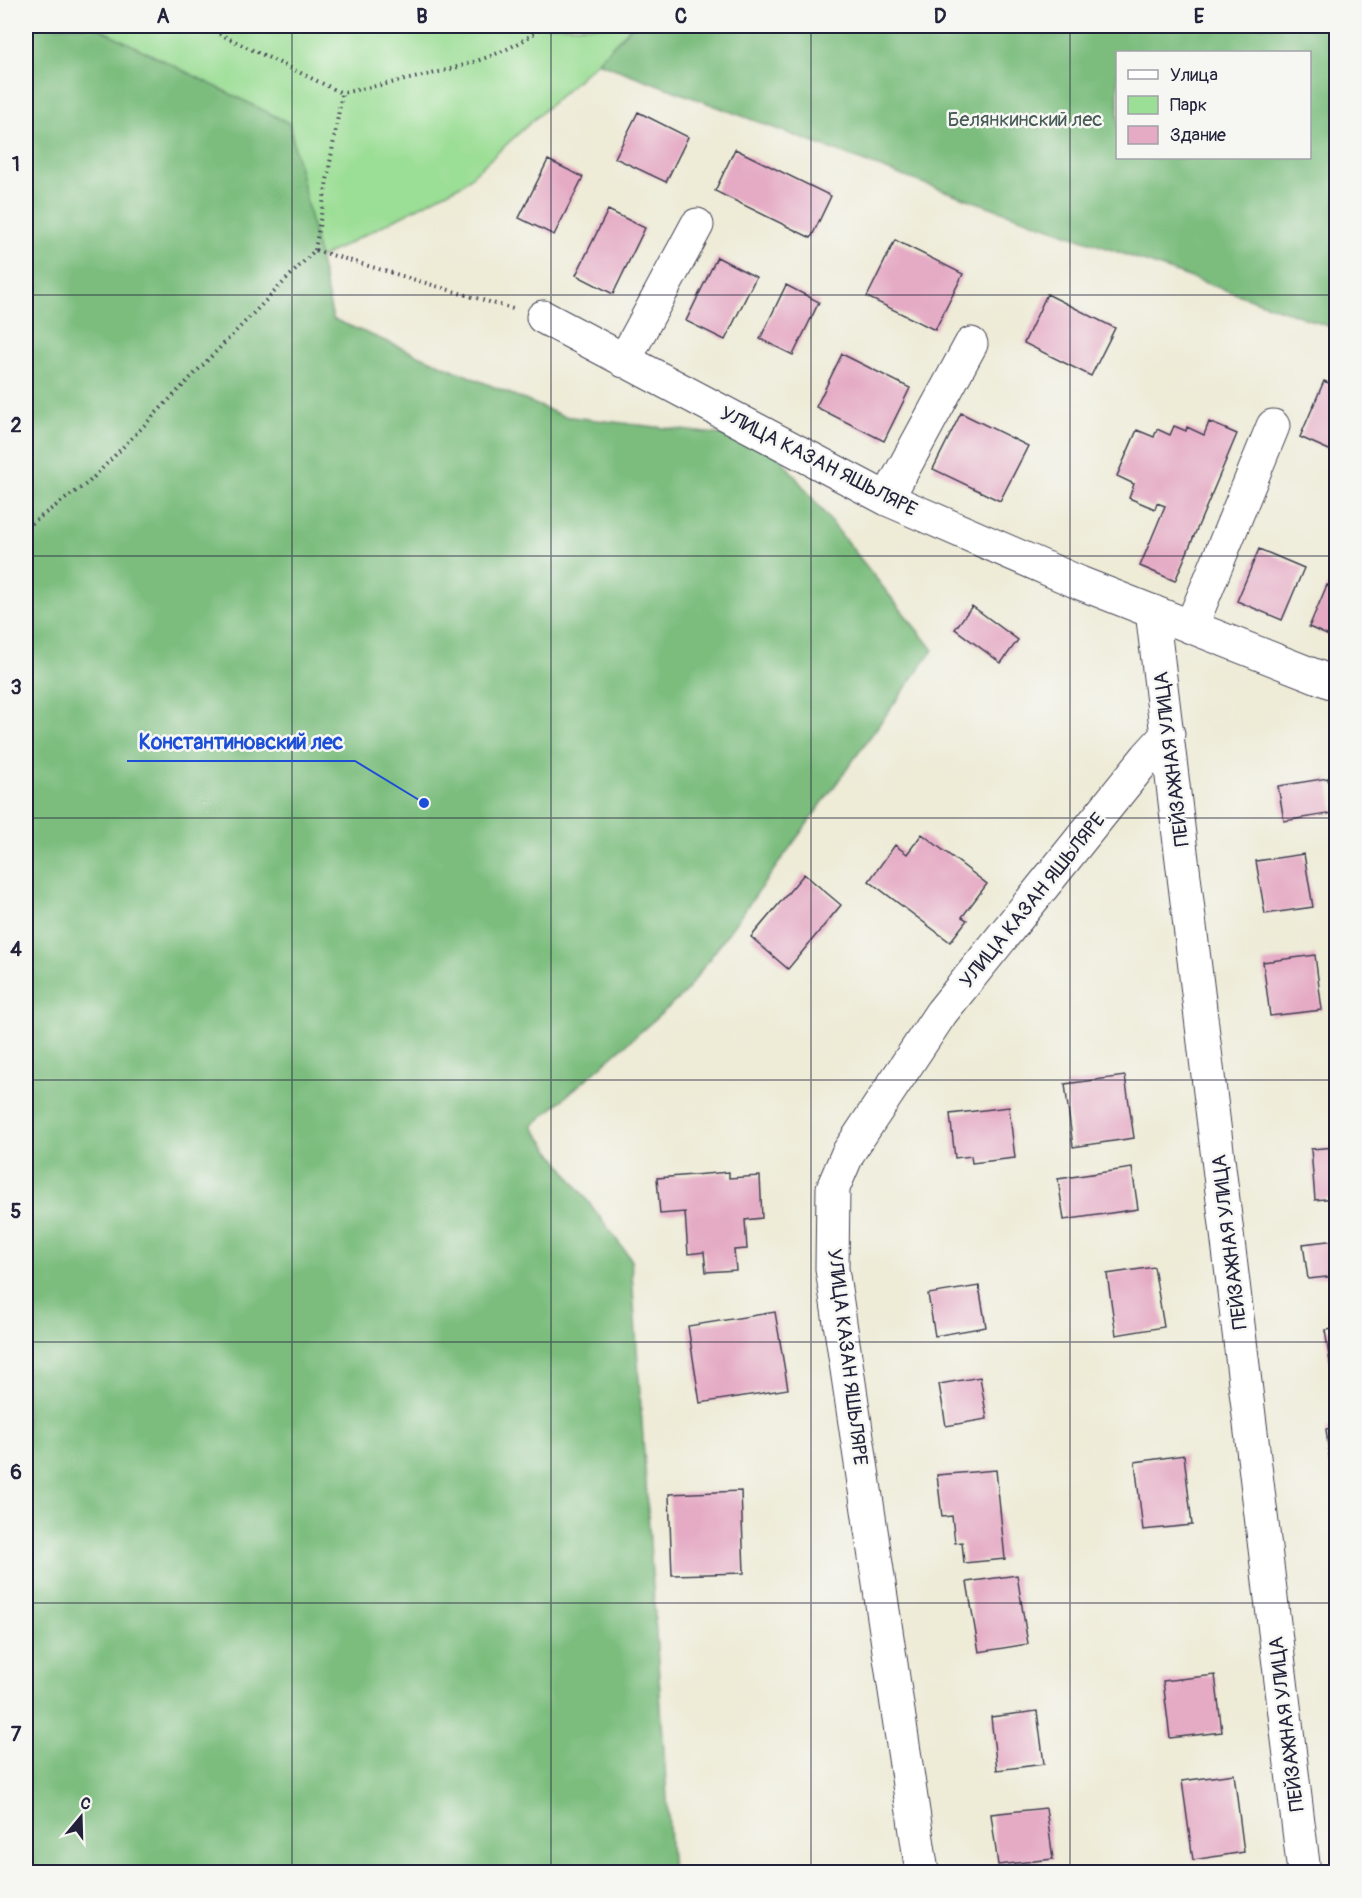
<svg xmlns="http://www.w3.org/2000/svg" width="1362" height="1898" font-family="Pangolin,sans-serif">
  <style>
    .green { fill: #9bde95; stroke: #5e8068; stroke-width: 1.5 }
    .forest { fill: #7cbd7e; stroke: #4f705c; stroke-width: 1.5; fill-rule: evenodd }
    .building { fill: #e5aac4 }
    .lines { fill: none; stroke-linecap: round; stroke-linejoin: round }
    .minor-casing { stroke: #414052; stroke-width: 35 }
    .path { stroke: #414052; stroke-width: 4; stroke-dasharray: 1.5 4.5; stroke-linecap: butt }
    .minor { stroke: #fff; stroke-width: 33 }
    .grid { fill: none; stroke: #22223b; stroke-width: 1.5; stroke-opacity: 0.55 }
    .labels { text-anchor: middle; stroke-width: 5; stroke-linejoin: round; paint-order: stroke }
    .park-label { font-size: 20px; fill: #465a56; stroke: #f6f6f2 }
    .street-label { font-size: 20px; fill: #22223b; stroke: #f6f6f2 }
    .leader { fill: none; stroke: #1d4ed8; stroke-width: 2 }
    .callout-dot { fill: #1d4ed8; stroke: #f6f6f2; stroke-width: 2 }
    .callout-label { font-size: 21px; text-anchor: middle; font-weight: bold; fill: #1d4ed8; stroke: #f6f6f2; stroke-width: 5; stroke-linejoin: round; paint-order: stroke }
    .neatline { fill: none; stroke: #22223b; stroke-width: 2 }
    .grid-label { font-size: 20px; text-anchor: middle; font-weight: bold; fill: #22223b }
  </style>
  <rect width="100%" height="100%" fill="#f6f6f2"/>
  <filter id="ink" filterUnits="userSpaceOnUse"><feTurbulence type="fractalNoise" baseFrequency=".0167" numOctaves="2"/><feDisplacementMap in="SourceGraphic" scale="12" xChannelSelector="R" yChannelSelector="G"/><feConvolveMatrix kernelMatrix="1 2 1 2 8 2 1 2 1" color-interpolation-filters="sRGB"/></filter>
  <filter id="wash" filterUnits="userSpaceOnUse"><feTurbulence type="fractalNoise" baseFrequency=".008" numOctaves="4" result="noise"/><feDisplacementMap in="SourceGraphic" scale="24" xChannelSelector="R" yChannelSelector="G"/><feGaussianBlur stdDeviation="1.35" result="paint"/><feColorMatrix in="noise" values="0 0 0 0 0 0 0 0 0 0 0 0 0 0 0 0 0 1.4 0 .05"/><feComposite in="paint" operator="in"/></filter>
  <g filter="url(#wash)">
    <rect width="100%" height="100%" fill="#eeebd7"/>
    <path class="green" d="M 26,26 L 632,26 L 597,62 L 463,184 L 26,410 Z"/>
    <path class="forest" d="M 26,26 L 94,26 L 289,123 L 333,319 L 563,416 L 766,440 L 933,650 L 684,994 L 532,1126 L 631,1259 L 672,1872 L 26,1872 Z
      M 632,26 L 1336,26 L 1336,329 L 911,179 L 597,62 ZM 1118,52 L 1310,52 L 1310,158 L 1118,158 Z"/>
    <g id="blocks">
      <path class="building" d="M 638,112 L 688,137 L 666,182 L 615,158 Z
        M 735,149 L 831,196 L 811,238 L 715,191 Z
        M 548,160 L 583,177 L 554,235 L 519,218 Z
        M 608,210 L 645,228 L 613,294 L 576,275 Z
        M 895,240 L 963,274 L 935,330 L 867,297 Z
        M 717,257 L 756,277 L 725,340 L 686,321 Z
        M 786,285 L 819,302 L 793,355 L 760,339 Z
        M 1047,294 L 1115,328 L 1091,376 L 1024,343 Z
        M 842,354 L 910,388 L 884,441 L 816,407 Z
        M 1324,381 L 1336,386 L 1336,453 L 1300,437 Z
        M 961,413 L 1028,446 L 1000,501 L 933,469 Z
        M 1209,422 L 1237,434 L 1175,581 L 1140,566 L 1165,506 L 1157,503 L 1155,509 L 1129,498 L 1134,484 L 1117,476 L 1137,430 L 1154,437 L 1157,429 L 1170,435 L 1174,426 L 1186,431 L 1187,427 L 1204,435 Z
        M 1259,549 L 1304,568 L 1282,620 L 1237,601 Z
        M 1327,585 L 1336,589 L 1336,639 L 1309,627 Z
        M 972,606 L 1018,640 L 1001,663 L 955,629 Z
        M 1328,778 L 1334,813 L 1284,821 L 1278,786 Z
        M 922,834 L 987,884 L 962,917 L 967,920 L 950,942 L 869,881 L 895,845 L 907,854 Z
        M 1304,854 L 1313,907 L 1265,914 L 1256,861 Z
        M 804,874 L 841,905 L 788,969 L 751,937 Z
        M 1315,955 L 1322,1010 L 1270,1016 L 1263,962 Z
        M 1125,1076 L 1134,1138 L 1073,1147 L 1065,1084 Z
        M 1009,1107 L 1015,1158 L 972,1163 L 971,1156 L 955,1158 L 950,1114 Z
        M 1336,1147 L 1336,1198 L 1315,1200 L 1311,1149 Z
        M 1132,1168 L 1138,1209 L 1064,1220 L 1058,1179 Z
        M 729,1172 L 729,1178 L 760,1176 L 762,1218 L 745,1220 L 747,1249 L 734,1250 L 736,1270 L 706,1272 L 704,1252 L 688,1254 L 685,1212 L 660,1214 L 657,1178 Z
        M 1336,1240 L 1336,1276 L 1308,1279 L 1303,1244 Z
        M 1154,1267 L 1164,1327 L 1116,1335 L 1107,1274 Z
        M 979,1286 L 986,1327 L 935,1336 L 928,1294 Z
        M 775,1312 L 788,1389 L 700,1403 L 688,1326 Z
        M 1336,1329 L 1336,1380 L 1333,1381 L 1325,1330 Z
        M 980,1377 L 987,1419 L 946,1426 L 939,1384 Z
        M 1336,1427 L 1336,1477 L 1332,1478 L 1326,1429 Z
        M 1184,1455 L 1192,1525 L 1143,1530 L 1135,1462 Z
        M 996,1470 L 1005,1559 L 964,1563 L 962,1542 L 955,1543 L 952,1516 L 942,1517 L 937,1475 Z
        M 741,1491 L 744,1573 L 672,1575 L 669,1494 Z
        M 1017,1575 L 1028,1644 L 979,1652 L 967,1582 Z
        M 1215,1675 L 1222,1732 L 1170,1738 L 1163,1681 Z
        M 1037,1711 L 1044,1764 L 997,1770 L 991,1717 Z
        M 1234,1774 L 1244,1852 L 1193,1860 L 1182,1781 Z
        M 1046,1808 L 1053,1859 L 998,1865 L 991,1814 Z"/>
    </g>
  </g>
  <g filter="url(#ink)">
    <use href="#blocks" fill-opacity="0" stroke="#414052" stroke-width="1.5"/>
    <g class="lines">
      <defs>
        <path id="minor" d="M 543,317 L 887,499 L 1080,583 L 1336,684
          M 624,361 L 697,225
          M 887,499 L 971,344
          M 1152,611 L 1304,1872
          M 1191,627 L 1273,426
          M 922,1872 L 832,1269 L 833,1188 L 848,1153 L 941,1013 L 1147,757 L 1168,734"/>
      </defs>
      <use href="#minor" class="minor-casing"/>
      <path class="path" d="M 203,26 L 342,93
        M 315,250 L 342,93 C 401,80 499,66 543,26
        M 26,527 L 89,482 L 315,250 L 513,309"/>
      <use href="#minor" class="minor"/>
    </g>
  </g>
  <path class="grid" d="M 292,26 L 292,1872M 551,26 L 551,1872M 811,26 L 811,1872M 1070,26 L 1070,1872M 26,295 L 1336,295M 26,556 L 1336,556M 26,818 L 1336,818M 26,1080 L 1336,1080M 26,1342 L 1336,1342M 26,1603 L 1336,1603"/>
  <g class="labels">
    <g class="park-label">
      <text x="1025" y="126">Белянкинский лес</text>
    </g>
    <g class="street-label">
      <text transform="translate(819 461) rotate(27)" y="7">УЛИЦА КАЗАН ЯШЬЛЯРЕ</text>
      <text transform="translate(1171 759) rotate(-97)" y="7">ПЕЙЗАЖНАЯ УЛИЦА</text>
      <text transform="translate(1032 900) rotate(-51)" y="7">УЛИЦА КАЗАН ЯШЬЛЯРЕ</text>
      <text transform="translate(1229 1242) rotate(-97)" y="7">ПЕЙЗАЖНАЯ УЛИЦА</text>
      <text transform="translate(848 1357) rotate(83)" y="7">УЛИЦА КАЗАН ЯШЬЛЯРЕ</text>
      <text transform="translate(1286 1724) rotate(-97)" y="7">ПЕЙЗАЖНАЯ УЛИЦА</text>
    </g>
  </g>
  <path class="leader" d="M424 803L355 761H127"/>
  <circle class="callout-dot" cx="424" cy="803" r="6"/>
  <g class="callout-label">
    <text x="241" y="749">Константиновский лес</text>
  </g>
  <rect width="1362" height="1898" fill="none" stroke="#f6f6f2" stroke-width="66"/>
  <rect x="1116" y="51" width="195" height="108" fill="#f6f6f2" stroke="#a1a1a9" stroke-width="1.5"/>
  <rect x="1128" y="70" width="30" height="9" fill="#ffffff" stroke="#a1a1a9" stroke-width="1.5"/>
  <text x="1170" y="81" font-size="18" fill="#22223b">Улица</text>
  <rect x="1128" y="96" width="30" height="18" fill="#9bde95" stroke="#a1a1a9" stroke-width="1.5"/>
  <text x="1170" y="111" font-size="18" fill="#22223b">Парк</text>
  <rect x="1128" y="126" width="30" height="18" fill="#e5aac4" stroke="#a1a1a9" stroke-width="1.5"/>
  <text x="1170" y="141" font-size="18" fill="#22223b">Здание</text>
  <g transform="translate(81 1817) rotate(19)" stroke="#f6f6f2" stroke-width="4.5" paint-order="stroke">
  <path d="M0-4.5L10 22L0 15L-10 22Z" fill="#22223b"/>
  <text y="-9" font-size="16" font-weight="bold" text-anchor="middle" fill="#22223b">С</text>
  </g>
  <rect x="33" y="33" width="1296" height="1832" class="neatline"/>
  <g class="grid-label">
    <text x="163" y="23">A</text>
    <text x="422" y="23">B</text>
    <text x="681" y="23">C</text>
    <text x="940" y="23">D</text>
    <text x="1199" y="23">E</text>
    <text x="16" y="171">1</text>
    <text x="16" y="432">2</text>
    <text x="16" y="694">3</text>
    <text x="16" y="956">4</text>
    <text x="16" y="1218">5</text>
    <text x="16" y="1479">6</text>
    <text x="16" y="1741">7</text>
  </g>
</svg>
